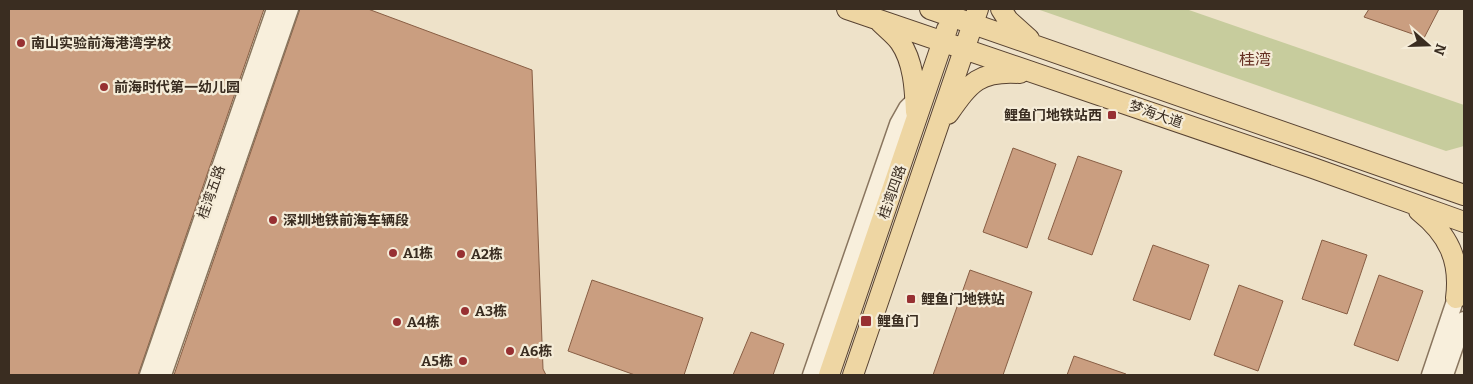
<svg xmlns="http://www.w3.org/2000/svg" width="1473" height="384" font-family="Bitter,'Noto Sans SC',serif">
  <style>
    .green { fill: #c7cc9d }
    .building { fill: #ca9e80; stroke: #885e44 }
    .lines { fill: none; stroke-linecap: round; stroke-linejoin: round }
    .minor-casing { stroke: #89755e; stroke-width: 19 }
    .major-casing { stroke: #584332; stroke-width: 22 }
    .minor { stroke: #f8efdc; stroke-width: 16 }
    .major { stroke: #eed6a3; stroke-width: 20 }
    .poi-dot { fill: #973032; stroke: #f5ecd8; stroke-width: 2 }
    .labels { text-anchor: middle; stroke-width: 4.5; stroke-linejoin: round; paint-order: stroke }
    .poi-label { font-size: 14px; font-weight: bold; fill: #3a2d21; stroke: #f5ecd8; text-anchor: start }
    .street-label { font-size: 14px; fill: #3a2d21; stroke: #f5ecd8 }
    .quarter-label { font-size: 16px; fill: #662f22; stroke: #f5ecd8 }
  </style>
  <rect width="100%" height="100%" fill="#eee2c9"/>
  <path class="green" d="M 1037,9 L 1186,9 L 1464,105 L 1464,146 L 1446,151 Z"/>
  <path class="building" d="M 9,9 L 264,9 L 138,375 L 9,375 Z
    M 300,9 L 368,9 L 532,70 L 543,369 L 546,375 L 174,375 Z
    M 1369,9 L 1439,9 L 1424,38 L 1364,17 Z
    M 1013,148 L 1056,164 L 1027,248 L 983,232 Z
    M 1078,156 L 1122,171 L 1092,255 L 1048,239 Z
    M 1322,240 L 1367,255 L 1347,314 L 1302,299 Z
    M 1153,245 L 1209,265 L 1190,320 L 1133,300 Z
    M 970,270 L 1032,292 L 1003,375 L 933,375 Z
    M 1379,275 L 1423,291 L 1398,361 L 1354,345 Z
    M 592,280 L 703,318 L 684,375 L 635,375 L 568,351 Z
    M 1239,285 L 1283,301 L 1258,371 L 1214,355 Z
    M 751,332 L 784,344 L 773,375 L 733,375 Z
    M 1074,356 L 1126,374 L 1126,375 L 1067,375 Z"/>
  <g class="lines">
    <defs>
      <path id="minor" d="M 148,375 L 275,9
        M 163,375 L 290,9
        M 811,375 L 898,124 L 907,108 L 921,94
        M 1430,375 L 1460,286
        M 1445,375 L 1464,320"/>
      <path id="major" d="M 847,9 L 1313,168 L 1464,222
        M 930,9 L 1464,195
        M 1001,9 L 1008,20 L 1029,39
        M 880,22 C 887,29 895,35 900,42 C 914,62 915,90 916,112
        M 948,114 C 970,83 979,70 1020,73
        M 1419,211 C 1448,234 1461,260 1456,298
        M 829,375 L 947,29
        M 853,375 L 978,9"/>
    </defs>
    <use href="#minor" class="minor-casing"/>
    <use href="#major" class="major-casing"/>
    <use href="#minor" class="minor"/>
    <use href="#major" class="major"/>
  </g>
  <g class="poi-dot">
    <circle cx="21" cy="43" r="5"/>
    <circle cx="104" cy="87" r="5"/>
    <rect x="1107" y="110" width="10" height="10" rx="2.5"/>
    <circle cx="273" cy="220" r="5"/>
    <circle cx="393" cy="253" r="5"/>
    <circle cx="461" cy="254" r="5"/>
    <rect x="906" y="294" width="10" height="10" rx="2.5"/>
    <circle cx="465" cy="311" r="5"/>
    <rect x="860" y="315" width="12" height="12" rx="2.5"/>
    <circle cx="397" cy="322" r="5"/>
    <circle cx="510" cy="351" r="5"/>
    <circle cx="463" cy="361" r="5"/>
  </g>
  <g class="labels">
    <g class="poi-label">
      <text x="31" y="48">南山实验前海港湾学校</text>
      <text x="114" y="92">前海时代第一幼儿园</text>
      <text x="1102" y="120" text-anchor="end">鲤鱼门地铁站西</text>
      <text x="283" y="225">深圳地铁前海车辆段</text>
      <text x="403" y="258">A1栋</text>
      <text x="471" y="259">A2栋</text>
      <text x="921" y="304">鲤鱼门地铁站</text>
      <text x="475" y="316">A3栋</text>
      <text x="877" y="326">鲤鱼门</text>
      <text x="407" y="327">A4栋</text>
      <text x="520" y="356">A6栋</text>
      <text x="453" y="366" text-anchor="end">A5栋</text>
    </g>
    <g class="street-label">
      <text transform="translate(1156 114) rotate(19)" y="5">梦海大道</text>
      <text transform="translate(211 192) rotate(-71)" y="5">桂湾五路</text>
      <text transform="translate(892 192) rotate(-71)" y="5">桂湾四路</text>
    </g>
    <g class="quarter-label">
      <text x="1255" y="65">桂湾</text>
    </g>
  </g>
  <rect width="1473" height="384" fill="none" stroke="#3a2d21" stroke-width="20"/>
  <g transform="translate(1428 45) rotate(110)" stroke="#f5ecd8" stroke-width="4" paint-order="stroke">
  <path d="M0-4L9 19L0 12L-9 19Z" fill="#3a2d21"/>
  <text y="-8" font-size="14" font-weight="bold" text-anchor="middle" fill="#3a2d21">N</text>
  </g>
</svg>
